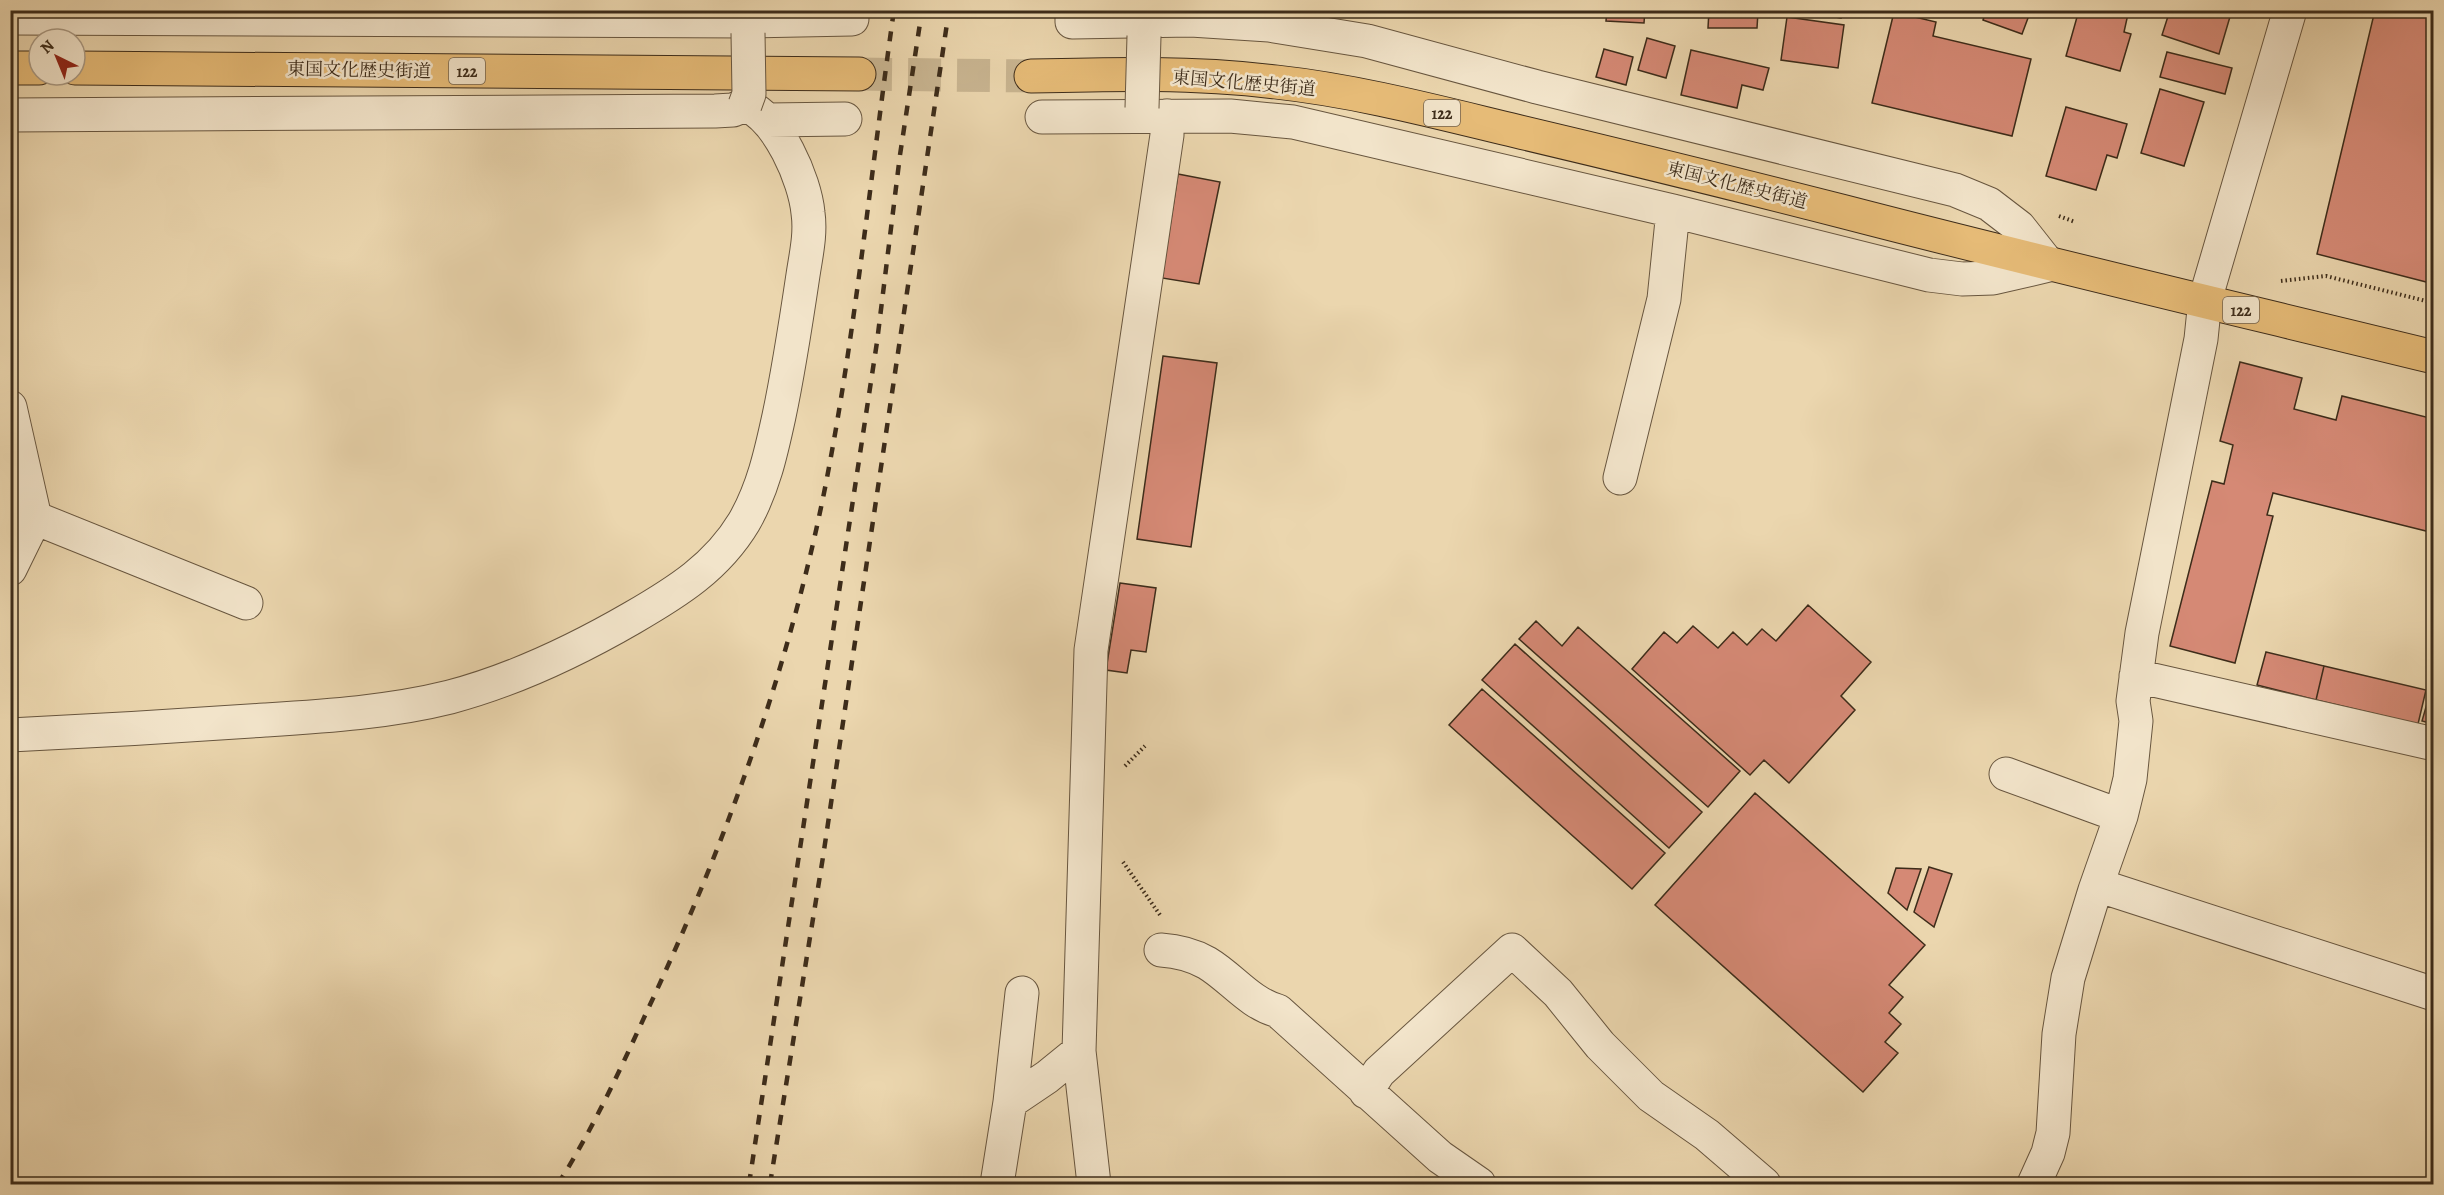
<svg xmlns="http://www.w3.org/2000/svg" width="2444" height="1195" font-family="Alegreya,'Noto Serif JP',serif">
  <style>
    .building { fill: #d58975; stroke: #3d2c1a; stroke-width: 1.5 }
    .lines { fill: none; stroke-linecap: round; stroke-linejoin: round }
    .highway-tunnel { stroke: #c8b490; stroke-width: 33; stroke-dasharray: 33 16; stroke-linecap: butt }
    .minor-casing { stroke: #68563f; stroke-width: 35 }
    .highway-casing { stroke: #3d2c1a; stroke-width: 35 }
    .path { stroke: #3d2c1a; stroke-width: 4; stroke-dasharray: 1.5 3; stroke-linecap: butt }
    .minor { stroke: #f2e4ca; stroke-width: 33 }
    .highway { stroke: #e6bb77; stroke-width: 33 }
    .rail { stroke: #3d2c1a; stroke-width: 4.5; stroke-dasharray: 10 10; stroke-linecap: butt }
    .minor-bridge-casing { stroke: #68563f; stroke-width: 35; stroke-linecap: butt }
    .minor-bridge { stroke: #f2e4ca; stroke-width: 33 }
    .labels { text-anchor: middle; stroke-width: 5; stroke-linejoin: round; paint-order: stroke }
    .shield { fill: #f2e4ca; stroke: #73634f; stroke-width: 1.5 }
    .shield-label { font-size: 16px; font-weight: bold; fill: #3d2c1a }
    .street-label { font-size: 18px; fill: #3d2c1a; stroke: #f2e4ca }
  </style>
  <rect width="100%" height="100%" fill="#ebd6ae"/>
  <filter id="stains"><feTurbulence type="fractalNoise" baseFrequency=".00333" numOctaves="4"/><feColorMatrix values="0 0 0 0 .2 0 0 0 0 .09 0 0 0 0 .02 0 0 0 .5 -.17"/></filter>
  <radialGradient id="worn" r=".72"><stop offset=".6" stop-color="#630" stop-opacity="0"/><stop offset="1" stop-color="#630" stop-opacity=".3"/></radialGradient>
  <path class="building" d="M 1607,10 L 1645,10 L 1644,23 L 1606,21 Z
    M 1709,10 L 1765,10 L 1765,11 L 1758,12 L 1757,28 L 1708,28 Z
    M 1800,10 L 1842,10 L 1841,18 Z
    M 1986,10 L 2031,10 L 2022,34 L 1983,20 Z
    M 2079,10 L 2119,10 L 2128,14 L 2124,32 L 2131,34 L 2120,71 L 2066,56 Z
    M 2170,10 L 2232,10 L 2219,54 L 2162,35 Z
    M 2375,10 L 2434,10 L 2434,284 L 2317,254 Z
    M 1894,12 L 1936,22 L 1933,36 L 2031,59 L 2012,136 L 1872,103 Z
    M 1787,17 L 1844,25 L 1838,68 L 1781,60 Z
    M 1647,38 L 1675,46 L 1666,78 L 1638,70 Z
    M 1604,49 L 1633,57 L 1626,85 L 1596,77 Z
    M 1691,50 L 1769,68 L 1763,90 L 1742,85 L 1737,108 L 1681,95 Z
    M 2167,52 L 2232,68 L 2225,94 L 2160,77 Z
    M 2160,89 L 2204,102 L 2184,166 L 2141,153 Z
    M 2066,107 L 2127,124 L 2117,158 L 2107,155 L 2096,190 L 2046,176 Z
    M 1178,174 L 1220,182 L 1199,284 L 1162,278 Z
    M 1163,356 L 1217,363 L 1191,547 L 1137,539 Z
    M 2240,362 L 2302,378 L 2294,409 L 2336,420 L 2342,396 L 2434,419 L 2434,533 L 2273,493 L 2267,515 L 2273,516 L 2235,663 L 2170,646 L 2212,481 L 2224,484 L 2233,445 L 2220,441 Z
    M 1120,583 L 1156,588 L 1146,652 L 1131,650 L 1127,673 L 1106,670 Z
    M 1808,605 L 1871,662 L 1841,696 L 1855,710 L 1789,783 L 1764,760 L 1750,775 L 1632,669 L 1664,632 L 1677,643 L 1693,626 L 1718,648 L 1733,632 L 1747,645 L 1762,629 L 1776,641 Z
    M 1536,621 L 1562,646 L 1578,627 L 1740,771 L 1708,807 L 1519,639 Z
    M 1515,644 L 1702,812 L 1669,848 L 1482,680 Z
    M 2266,652 L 2324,666 L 2316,700 L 2257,685 Z
    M 2324,666 L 2426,690 L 2418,724 L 2316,700 Z
    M 1482,689 L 1665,853 L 1632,889 L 1449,725 Z
    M 2428,700 L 2434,701 L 2434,724 L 2422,721 Z
    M 1755,793 L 1925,945 L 1889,985 L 1903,997 L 1889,1013 L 1901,1024 L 1885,1042 L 1898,1053 L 1863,1092 L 1655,905 Z
    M 1929,867 L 1952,874 L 1934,927 L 1914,912 Z
    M 1896,868 L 1921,869 L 1907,910 L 1888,893 Z"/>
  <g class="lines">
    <path class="highway-tunnel" d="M 859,74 L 1031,76"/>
    <defs>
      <path id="minor" d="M 10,18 L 749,21 L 748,33
        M 749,21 L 852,19
        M 10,115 L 715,111 L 733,110 L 745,105 C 778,117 805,180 808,213 C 811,234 806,255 803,275 C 796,322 789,369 779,416 C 771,453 763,489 744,522 C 717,567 677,592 632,618 C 575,651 514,680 450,697 C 390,712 327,716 265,720 C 180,726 95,731 10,735
        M 1042,117 L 1230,116 L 1293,122 L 1673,211 L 1929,275 L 1962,279 L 1993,278 L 2049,265 L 2019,227 L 1989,204 L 1955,190 L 1537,87 L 1367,41 L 1269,25 L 1191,20 L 1072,22 L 1072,10
        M 768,120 L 845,119
        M 10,407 L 35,518 L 10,569
        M 1620,478 L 1664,299 L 1673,211
        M 35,518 L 246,603
        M 2136,676 L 2434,744
        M 2006,774 L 2121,816
        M 2097,885 L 2434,994
        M 1161,950 C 1176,951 1193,955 1207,963 C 1232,978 1249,1003 1278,1011 L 1440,1157 L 1479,1184
        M 1366,1092 L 1379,1072 L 1512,950 L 1558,993 L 1600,1045 L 1651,1096 L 1707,1135 L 1764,1184
        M 1010,1102 L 1047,1077 L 1079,1051
        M 997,1184 L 1010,1102 L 1022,993
        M 1094,1184 L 1079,1051 L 1091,650 L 1167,135 L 1167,116
        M 2034,1184 L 2048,1153 L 2053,1133 L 2059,1034 L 2068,978 L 2095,890 L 2121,816 L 2130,779 L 2136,721 L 2133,701 L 2142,633 L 2201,339 L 2205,300 L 2290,10"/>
      <path id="highway" d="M 10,68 L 39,68
        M 75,68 L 859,74
        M 1031,76 C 1113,74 1195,72 1276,82 C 1358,91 1437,112 1516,131 C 1626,157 1736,184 1845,212 C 2041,263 2237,309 2434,357"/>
    </defs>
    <use href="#minor" class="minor-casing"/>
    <use href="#highway" class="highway-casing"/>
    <path class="path" d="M 2059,216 L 2075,222
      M 2281,281 L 2326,276 L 2434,303
      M 1125,766 L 1145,746
      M 1123,862 L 1160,915"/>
    <use href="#minor" class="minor"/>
    <use href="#highway" class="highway"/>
    <path class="rail" d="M 558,1184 C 593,1129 621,1068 648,1009 C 726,843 789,668 825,488 C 856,330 871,170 894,10
      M 749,1184 L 877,342 L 900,155 L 922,10
      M 770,1184 L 823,857 L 949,10"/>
    <defs>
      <path id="minor-bridge" d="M 745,105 L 749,94 L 748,33
        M 1142,108 L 1144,36"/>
    </defs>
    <use href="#minor-bridge" class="minor-bridge-casing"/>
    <use href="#minor-bridge" class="minor-bridge"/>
  </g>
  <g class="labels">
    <g class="shield">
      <rect x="449" y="58" width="36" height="26" rx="4.5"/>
      <rect x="1424" y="100" width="36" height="26" rx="4.5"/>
      <rect x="2223" y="297" width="36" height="26" rx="4.5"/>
    </g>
    <g class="shield-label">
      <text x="467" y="77">122</text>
      <text x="1442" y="119">122</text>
      <text x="2241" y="316">122</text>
    </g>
    <g class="street-label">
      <text transform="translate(359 70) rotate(1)" y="6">東国文化歴史街道</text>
      <text transform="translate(1244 83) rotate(5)" y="6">東国文化歴史街道</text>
      <text transform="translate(1737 185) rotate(14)" y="6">東国文化歴史街道</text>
    </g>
  </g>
  <rect width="2444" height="1195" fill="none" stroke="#ebd6ae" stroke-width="36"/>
  <rect x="12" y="12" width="2420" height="1171" fill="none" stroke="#3d2c1a" stroke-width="3"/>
  <rect x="18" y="18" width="2408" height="1159" fill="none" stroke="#3d2c1a" stroke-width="1.5"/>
  <g transform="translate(57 57) rotate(317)"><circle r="28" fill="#f2e4ca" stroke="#aa9a84" stroke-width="1.5"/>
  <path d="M0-4.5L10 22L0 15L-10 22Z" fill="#8f2418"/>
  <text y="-9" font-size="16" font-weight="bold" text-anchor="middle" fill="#3d2c1a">N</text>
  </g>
  <rect width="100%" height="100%" filter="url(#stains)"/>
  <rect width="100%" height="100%" fill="url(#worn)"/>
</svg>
